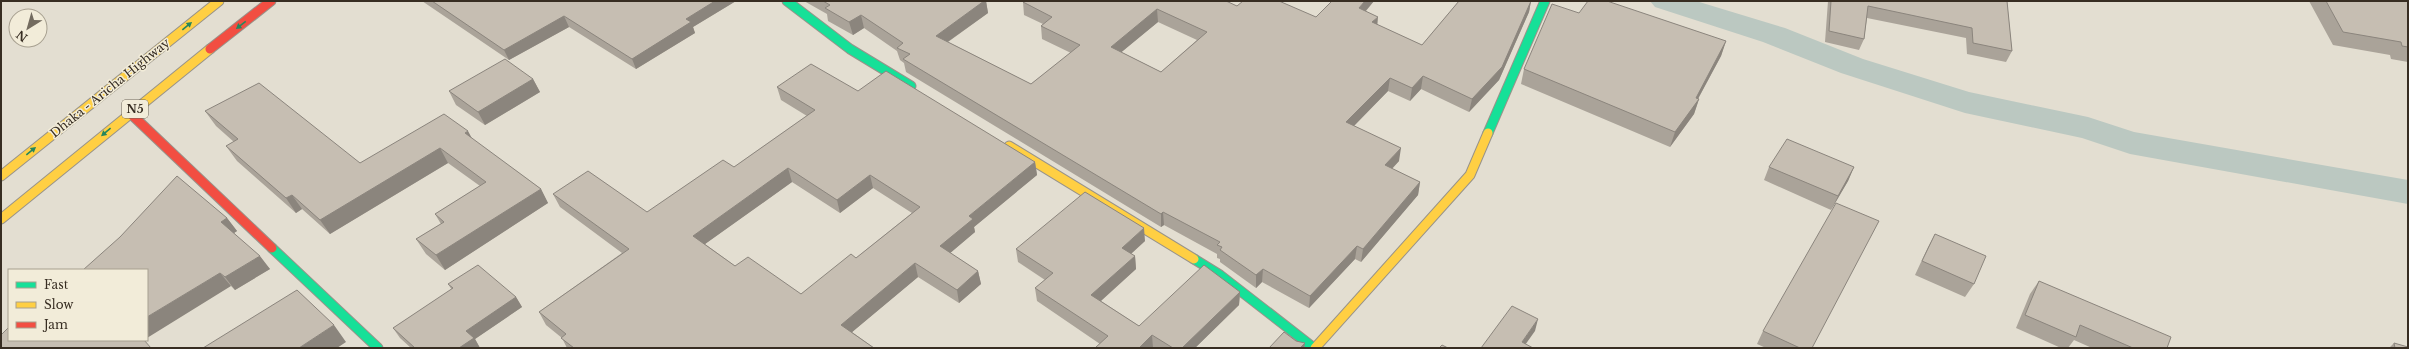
<svg xmlns="http://www.w3.org/2000/svg" width="2409" height="349" font-family="'Libre Baskerville',serif">
  <style>
    .lines { fill: none; stroke-linecap: round; stroke-linejoin: round }
    .canal { fill: #bbc8c1; fill-rule: evenodd }
    .fast-casing { stroke: #98938a; stroke-width: 11 }
    .slow-casing { stroke: #98938a; stroke-width: 11 }
    .jam-casing { stroke: #98938a; stroke-width: 11 }
    .fast { stroke: #16e098; stroke-width: 9 }
    .slow { stroke: #ffcf43; stroke-width: 9 }
    .jam { stroke: #f24e42; stroke-width: 9 }
    .wall { fill: #aaa399; fill-rule: evenodd }
    .shaded-wall { fill: #8b857d }
    .building { fill: #c6beb2; stroke: #8b857d; fill-rule: evenodd }
    .oneway { fill: #26865d }
    .labels { text-anchor: middle; stroke-width: 3; stroke-linejoin: round; paint-order: stroke }
    .shield { fill: #f2ecd9; stroke: #6f6659; stroke-width: 1 }
    .shield-label { font-size: 11px; font-weight: bold; fill: #372d22 }
    .street-label { font-size: 12px; fill: #372d22; stroke: #f2ecd9 }
  </style>
  <rect width="100%" height="100%" fill="#e3ded1"/>
  <g class="lines">
    <path class="canal" d="M 1650,1 L 1696,1 L 1785,28 L 1863,59 L 1969,92 L 2088,117 L 2134,132 L 2408,180 L 2408,204 L 2130,154 L 2082,138 L 1965,113 L 1841,73 L 1763,42 L 1655,7 Z"/>
    <defs>
      <path id="fast" d="M 787,1 L 850,49 L 911,86
        M 1488,133 L 1545,1
        M 272,248 L 378,348
        M 1194,259 L 1220,275 L 1314,348"/>
      <path id="slow" d="M 1009,146 L 1194,259
        M 1,176 L 219,1
        M 1,219 L 210,49
        M 1315,348 L 1470,175 L 1488,133"/>
      <path id="jam" d="M 210,49 L 271,1
        M 130,113 L 272,248"/>
    </defs>
    <use href="#fast" class="fast-casing"/>
    <use href="#slow" class="slow-casing"/>
    <use href="#jam" class="jam-casing"/>
    <use href="#fast" class="fast"/>
    <use href="#slow" class="slow"/>
    <use href="#jam" class="jam"/>
  </g>
  <path class="wall" d="M 422,1 L 736,1 L 693,27 L 695,33 L 636,69 L 569,27 L 509,60 Z
    M 804,1 L 986,1 L 988,13 L 948,42 L 1031,84 L 1071,53 L 1042,39 L 1041,26 L 1043,24 L 1024,15 L 1023,2 L 1237,6 L 1316,17 L 1332,1 L 1374,1 L 1366,11 L 1377,25 L 1422,45 L 1459,1 L 1531,1 L 1529,12 L 1499,80 L 1469,112 L 1421,89 L 1410,101 L 1388,91 L 1354,126 L 1399,161 L 1392,169 L 1420,182 L 1418,195 L 1361,262 L 1355,259 L 1309,308 L 1262,282 L 1256,288 L 1220,262 L 1220,259 L 1217,258 L 1217,254 L 1164,225 L 1161,227 L 906,72 L 904,63 L 900,60 L 897,51 L 864,28 L 853,35 L 828,21 L 827,14 ZM 1158,22 L 1197,40 L 1161,72 L 1121,52 Z
    M 1828,1 L 2007,1 L 2012,51 L 2006,62 L 1967,54 L 1966,38 L 1867,18 L 1864,39 L 1859,50 L 1825,42 Z
    M 2309,1 L 2408,1 L 2408,62 L 2391,59 L 2390,55 L 2333,45 Z
    M 1579,13 L 1726,41 L 1721,56 L 1698,99 L 1699,99 L 1694,114 L 1670,147 L 1521,84 L 1524,69 Z
    M 533,79 L 540,92 L 485,125 L 456,105 L 449,91 Z
    M 777,87 L 858,91 L 1035,162 L 1037,175 L 974,227 L 975,232 L 950,253 L 978,271 L 981,284 L 959,303 L 918,277 L 852,332 L 874,348 L 567,348 L 562,338 L 546,325 L 539,312 L 622,253 L 560,207 L 553,194 L 647,212 L 734,167 L 807,116 L 781,100 ZM 792,182 L 840,213 L 873,188 L 912,213 L 856,258 L 801,294 L 735,266 L 705,244 Z
    M 205,111 L 360,163 L 471,138 L 541,189 L 548,203 L 445,270 L 426,254 L 416,239 L 441,224 L 435,214 L 480,186 L 448,163 L 330,234 L 302,209 L 296,213 L 237,161 L 226,146 L 234,142 L 216,126 Z
    M 1769,167 L 1854,167 L 1848,181 L 1831,210 L 1764,180 Z
    M 227,218 L 237,231 L 234,233 L 270,269 L 235,290 L 231,286 L 120,237 Z
    M 1935,234 L 1974,284 L 1965,297 L 1915,275 L 1928,247 Z
    M 1145,241 L 1131,254 L 1135,256 L 1136,269 L 1101,301 L 1139,326 L 1240,292 L 1239,305 L 1195,348 L 1095,348 L 1100,344 L 1037,301 L 1035,288 L 1045,280 L 1018,262 L 1016,249 Z
    M 2039,281 L 2167,348 L 2092,348 L 2074,340 L 2068,348 L 2061,348 L 2016,328 L 2030,294 Z
    M 448,284 L 516,297 L 522,307 L 475,339 L 480,348 L 411,348 L 400,338 L 393,328 L 452,290 Z
    M 1763,331 L 1812,348 L 1766,348 L 1757,344 Z
    M 2394,343 L 2408,348 L 2389,348 Z"/>
  <path class="shaded-wall" d="M 715,1 L 736,1 L 693,27 L 695,33 L 636,69 L 632,59 L 686,19 Z
    M 984,1 L 986,1 L 988,13 L 939,48 L 936,36 Z
    M 1365,1 L 1374,1 L 1357,21 L 1359,8 Z
    M 1531,1 L 1529,12 L 1499,80 L 1469,112 L 1472,99 Z
    M 1157,9 L 1158,22 L 1112,60 L 1111,47 Z
    M 861,15 L 864,28 L 853,35 L 849,22 Z
    M 564,16 L 569,27 L 509,60 L 504,50 Z
    M 1378,17 L 1377,29 L 1372,22 Z
    M 1726,41 L 1721,56 L 1694,106 L 1699,99 L 1694,114 L 1670,147 L 1675,132 L 1696,98 Z
    M 1423,76 L 1421,89 L 1410,101 L 1412,88 Z
    M 1390,78 L 1388,91 L 1345,135 L 1346,122 Z
    M 533,79 L 540,92 L 485,125 L 478,112 Z
    M 468,131 L 476,146 L 465,133 Z
    M 440,148 L 448,163 L 330,234 L 320,220 Z
    M 1401,148 L 1399,161 L 1383,178 L 1385,165 Z
    M 1035,162 L 1037,175 L 974,227 L 975,232 L 942,260 L 940,246 L 969,216 Z
    M 1854,167 L 1848,181 L 1831,210 L 1838,196 Z
    M 788,168 L 792,182 L 698,249 L 693,236 Z
    M 870,175 L 873,188 L 840,213 L 837,200 Z
    M 1420,182 L 1418,195 L 1361,262 L 1363,249 Z
    M 541,189 L 548,203 L 445,270 L 436,255 Z
    M 292,195 L 302,209 L 296,213 L 286,198 Z
    M 1163,212 L 1164,225 L 1161,227 L 1161,214 Z
    M 227,218 L 237,231 L 231,235 L 221,222 Z
    M 1144,228 L 1145,241 L 1123,261 L 1122,248 Z
    M 1357,246 L 1355,259 L 1309,308 L 1310,296 Z
    M 260,256 L 270,269 L 235,290 L 225,277 Z
    M 1135,256 L 1136,269 L 1093,308 L 1091,295 Z
    M 915,263 L 918,277 L 845,338 L 841,325 Z
    M 1263,269 L 1262,282 L 1256,288 L 1256,275 Z
    M 978,271 L 981,284 L 959,303 L 957,290 Z
    M 220,273 L 231,286 L 147,338 L 147,317 Z
    M 1240,292 L 1239,305 L 1195,348 L 1182,348 Z
    M 516,297 L 522,307 L 475,339 L 480,348 L 459,348 L 466,331 Z
    M 1538,319 L 1535,331 L 1523,348 L 1522,342 Z
    M 334,325 L 346,342 L 337,348 L 299,348 Z
    M 1152,335 L 1153,348 L 1139,348 Z
    M 1305,343 L 1304,348 L 1300,348 Z"/>
  <path class="building" d="M 432,1 L 715,1 L 686,19 L 691,22 L 632,59 L 564,16 L 504,50 Z
    M 823,1 L 984,1 L 936,36 L 1031,84 L 1080,45 L 1041,26 L 1052,17 L 1023,2 L 1025,1 L 1226,1 L 1237,6 L 1243,1 L 1279,1 L 1316,17 L 1332,1 L 1365,1 L 1359,8 L 1378,17 L 1372,22 L 1422,45 L 1459,1 L 1531,1 L 1502,67 L 1472,99 L 1423,76 L 1412,88 L 1390,78 L 1346,122 L 1401,148 L 1385,165 L 1420,182 L 1363,249 L 1357,246 L 1310,296 L 1263,269 L 1256,275 L 1220,250 L 1222,247 L 1217,245 L 1220,242 L 1163,212 L 1161,214 L 903,59 L 910,54 L 897,48 L 903,43 L 861,15 L 849,22 L 825,8 L 830,5 ZM 1157,9 L 1207,32 L 1161,72 L 1111,47 Z
    M 1588,1 L 1607,1 L 1726,41 L 1696,98 L 1699,99 L 1675,132 L 1524,69 L 1552,4 L 1579,13 Z
    M 1831,1 L 2007,1 L 2012,51 L 1973,43 L 1972,28 L 1868,6 L 1864,39 L 1829,31 Z
    M 2326,1 L 2408,1 L 2408,47 L 2402,46 L 2401,42 L 2343,32 Z
    M 505,59 L 533,79 L 478,112 L 449,91 Z
    M 811,64 L 858,91 L 886,71 L 1035,162 L 969,216 L 973,219 L 940,246 L 978,271 L 957,290 L 915,263 L 841,325 L 874,348 L 574,348 L 561,338 L 566,334 L 539,312 L 629,249 L 553,194 L 588,171 L 647,212 L 723,160 L 734,167 L 815,110 L 777,87 ZM 788,168 L 837,200 L 870,175 L 920,207 L 856,258 L 851,254 L 801,294 L 748,257 L 735,266 L 693,236 Z
    M 259,83 L 360,163 L 444,114 L 468,131 L 465,133 L 541,189 L 436,255 L 416,239 L 444,222 L 435,214 L 486,182 L 440,148 L 320,220 L 292,195 L 286,198 L 226,146 L 238,139 L 205,111 Z
    M 1787,139 L 1854,167 L 1838,196 L 1769,167 Z
    M 177,176 L 227,218 L 221,222 L 260,256 L 225,277 L 220,273 L 147,317 L 147,270 L 83,270 L 120,237 Z
    M 1085,192 L 1144,228 L 1122,248 L 1135,256 L 1091,295 L 1139,326 L 1204,265 L 1240,292 L 1182,348 L 1173,348 L 1152,335 L 1139,348 L 1095,348 L 1108,336 L 1035,288 L 1053,273 L 1016,249 Z
    M 1836,203 L 1879,221 L 1812,348 L 1800,348 L 1763,331 Z
    M 1935,234 L 1986,256 L 1974,284 L 1922,261 Z
    M 478,265 L 516,297 L 466,331 L 474,338 L 459,348 L 415,348 L 393,328 L 453,288 L 448,284 Z
    M 2039,281 L 2171,337 L 2167,348 L 2133,348 L 2080,325 L 2076,337 L 2025,315 Z
    M 297,290 L 334,325 L 299,348 L 203,348 Z
    M 1512,306 L 1538,319 L 1522,342 L 1533,348 L 1481,348 Z
    M 9,327 L 9,340 L 144,340 L 151,348 L 1,348 L 1,335 Z
    M 1284,332 L 1296,341 L 1305,343 L 1300,348 L 1269,348 Z
    M 2394,343 L 2408,347 L 2408,348 L 2395,348 Z
    M 1442,345 L 1448,348 L 1439,348 Z"/>
  <defs><path id="oneway-solid" d="M-6-.8H1V-3.2L6.5 0L1 3.2V.8H-6Z"/></defs>
  <g class="oneway">
    <use href="#oneway-solid" transform="translate(241 25) rotate(142)"/>
    <use href="#oneway-solid" transform="translate(187 26) rotate(-39)"/>
    <use href="#oneway-solid" transform="translate(106 132) rotate(140)"/>
    <use href="#oneway-solid" transform="translate(31 151) rotate(-39)"/>
  </g>
  <g class="labels">
    <rect class="shield" x="122" y="100" width="26" height="18" rx="3"/>
    <g class="shield-label">
      <text x="135" y="113">N5</text>
    </g>
    <g class="street-label">
      <text transform="translate(110 88) rotate(-39)" y="4">Dhaka - Aricha Highway</text>
    </g>
  </g>
  <rect width="2409" height="349" fill="none" stroke="#372d22" stroke-width="4"/>
  <rect x="8" y="269" width="140" height="72" fill="#f2ecd9" stroke="#a7a090"/>
  <rect x="16" y="282" width="20" height="6" fill="#16e098" stroke="#a7a090"/>
  <text x="44" y="289" font-size="12" fill="#372d22">Fast</text>
  <rect x="16" y="302" width="20" height="6" fill="#ffcf43" stroke="#a7a090"/>
  <text x="44" y="309" font-size="12" fill="#372d22">Slow</text>
  <rect x="16" y="322" width="20" height="6" fill="#f24e42" stroke="#a7a090"/>
  <text x="44" y="329" font-size="12" fill="#372d22">Jam</text>
  <g transform="translate(28 28) rotate(217)"><circle r="19" fill="#f2ecd9" stroke="#a7a090"/>
  <path d="M0-3L7 15L0 10L-7 15Z" fill="#736b5f"/>
  <text y="-6" font-size="11" font-weight="bold" text-anchor="middle" fill="#372d22">N</text>
  </g>
</svg>
